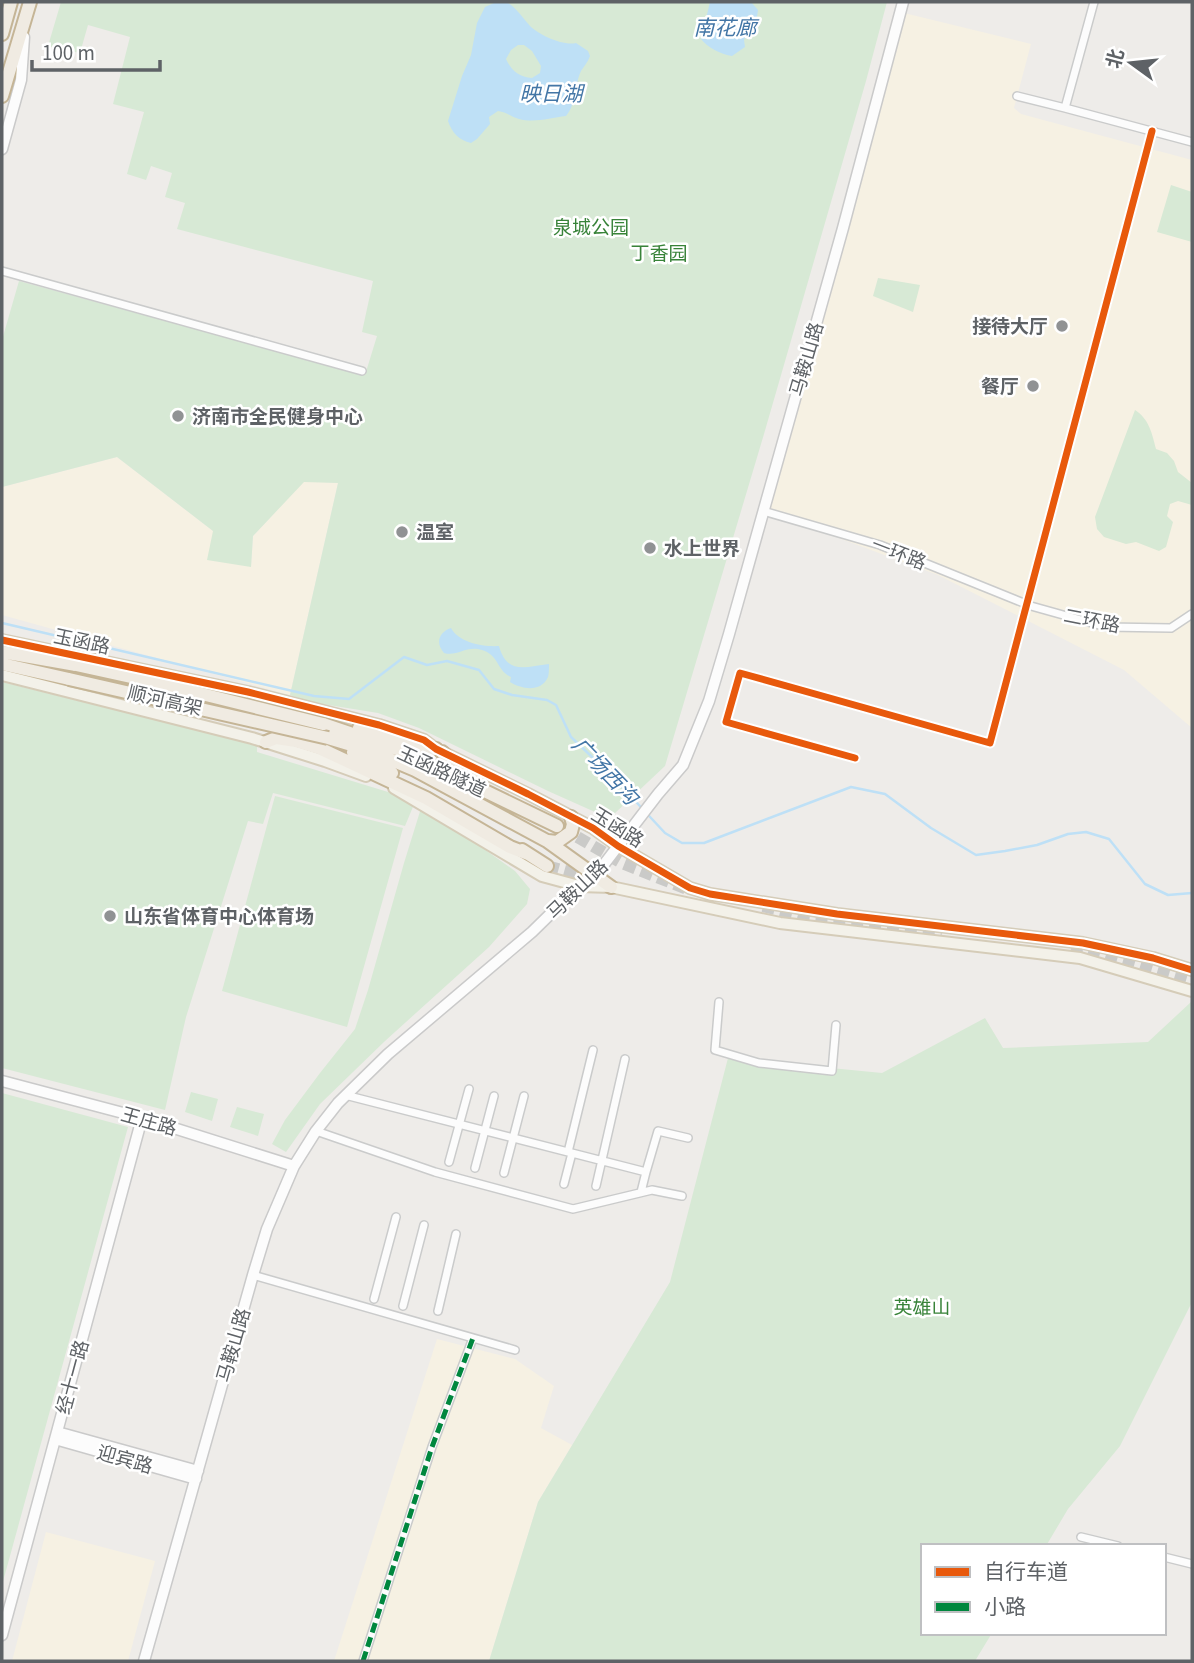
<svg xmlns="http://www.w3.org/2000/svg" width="1194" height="1663" font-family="'Source Sans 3','Noto Sans SC',sans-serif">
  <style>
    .commercial { fill: #f6f1e3 }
    .green { fill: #d7e9d5 }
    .water { fill: #bee0f6; fill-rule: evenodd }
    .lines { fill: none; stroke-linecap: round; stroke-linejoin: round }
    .stream { stroke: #bee0f6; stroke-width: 2.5 }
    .highway-tunnel { stroke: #cacac8; stroke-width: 12; stroke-dasharray: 12 6; stroke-linecap: butt }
    .street-casing { stroke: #cacbcb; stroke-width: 10 }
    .secondary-casing { stroke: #cacaca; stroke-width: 13 }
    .primary-casing { stroke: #d5ccb8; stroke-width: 14 }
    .highway-casing { stroke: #c5b596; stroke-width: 16 }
    .street { stroke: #fcfcfc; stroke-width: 7 }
    .secondary { stroke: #fcfcfc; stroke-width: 10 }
    .primary { stroke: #f3f1e9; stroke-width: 10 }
    .highway { stroke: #f0ebe2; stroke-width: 12 }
    .highway-bridge-casing { stroke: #c5b596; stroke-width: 16; stroke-linecap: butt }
    .highway-bridge { stroke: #f0ebe2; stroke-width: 12 }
    .quiet { stroke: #00873e; stroke-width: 5; stroke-dasharray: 10 5; stroke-linecap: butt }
    .cycleway-casing { stroke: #fff; stroke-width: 11 }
    .cycleway { stroke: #e8590c; stroke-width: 7 }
    .poi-dot { fill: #909294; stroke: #fff; stroke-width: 2.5 }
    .labels { text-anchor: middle; stroke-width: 5; stroke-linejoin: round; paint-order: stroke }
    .park-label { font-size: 19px; fill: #388339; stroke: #fff }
    .poi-label { font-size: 19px; font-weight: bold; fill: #5e6266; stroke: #fff; text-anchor: start }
    .street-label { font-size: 19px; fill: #5e6266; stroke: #fff }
    .water-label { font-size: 21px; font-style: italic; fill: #4376a6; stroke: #fff }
  </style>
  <rect width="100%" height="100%" fill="#eeece9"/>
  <path class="commercial" d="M 900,12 L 1031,44 L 1014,108 L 1021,114 L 1192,160 L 1192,728 L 1124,670 L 938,575 L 769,512 Z
    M 117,457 L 213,531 L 251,567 L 253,536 L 304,481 L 338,483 L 290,695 L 2,615 L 2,487 Z
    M 437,1339 L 515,1359 L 554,1386 L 541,1428 L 572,1445 L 538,1502 L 489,1661 L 334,1661 Z
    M 46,1532 L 155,1561 L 128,1661 L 12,1661 Z"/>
  <path class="green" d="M 61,2 L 887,2 L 866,81 L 764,434 L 665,766 L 614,814 L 595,812 L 548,791 L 419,728 L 378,713 L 310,702 L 290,695 L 338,483 L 304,482 L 253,536 L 251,567 L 207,560 L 213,531 L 117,457 L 2,487 L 2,340 L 19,281 L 365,375 L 377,336 L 362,332 L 373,281 L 177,229 L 185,203 L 165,197 L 172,173 L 151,166 L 146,180 L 127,174 L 144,112 L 113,104 L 130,37 L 88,25 L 80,53 L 48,46 Z
    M 1171,185 L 1192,192 L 1192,242 L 1157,232 Z
    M 878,278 L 920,285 L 913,312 L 873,296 Z
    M 1135,410 C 1149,419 1152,433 1156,449 L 1167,453 L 1174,461 L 1178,472 L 1192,483 L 1192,505 L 1178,501 L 1170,504 L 1167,516 L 1173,522 L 1166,547 L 1159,551 L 1136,542 L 1126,544 L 1104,537 L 1097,529 L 1095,517 Z
    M 2,682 L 257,745 L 257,752 L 411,799 L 415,802 L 405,826 L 273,793 L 263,824 L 248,821 L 186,1017 L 165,1110 L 2,1068 Z
    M 275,796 L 403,828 L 347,1027 L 222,991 Z
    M 422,805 L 515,871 L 530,889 L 527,904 L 489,947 L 385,1041 L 320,1104 L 286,1152 L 272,1144 L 285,1120 L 320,1073 L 355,1029 L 368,990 L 404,863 Z
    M 1191,1002 L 1192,1302 L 1120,1446 L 1068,1509 L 1046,1546 L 923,1546 L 923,1633 L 992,1633 L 975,1661 L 489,1661 L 538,1502 L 670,1282 L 728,1058 L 882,1073 L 985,1018 L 1003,1048 L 1148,1042 Z
    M 191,1092 L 218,1099 L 212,1121 L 185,1112 Z
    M 2,1093 L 128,1127 L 2,1585 Z
    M 237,1107 L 264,1114 L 258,1136 L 230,1127 Z"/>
  <path class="water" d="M 494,2 C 496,2 504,2 506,2 C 515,6 523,18 530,26 C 539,35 563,46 576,43 L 588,51 L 590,56 C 588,62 584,66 581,71 C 574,86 577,103 566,116 C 551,118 534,123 519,119 C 512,117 506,112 498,111 L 489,117 L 490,124 L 477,139 L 471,143 C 459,140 452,133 448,121 L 462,76 L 471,55 L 477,23 L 485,7 L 494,3 ZM 518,45 L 524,45 L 532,51 L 541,66 L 540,73 L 532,78 C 519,77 511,70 506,59 L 511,50 Z
    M 710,2 L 751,2 L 758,10 L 757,17 L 750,20 L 747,25 L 749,30 L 744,40 L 745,47 L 732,56 C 722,55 707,47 701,39 Z
    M 451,628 C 459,643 484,647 499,646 C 507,675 525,667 549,664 C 549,667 549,675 548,677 C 541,693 521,689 510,682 L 511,677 C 497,671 499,655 482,650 C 466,645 458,657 444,653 C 435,643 439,632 451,628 Z"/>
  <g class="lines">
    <path class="stream" d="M 2,623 L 314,696 L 349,699 L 404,657 L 427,665 L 447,661 L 479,670 L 494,689 L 512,695 L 547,700 L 556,705 L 571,737 L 611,775 L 665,833 L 682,843 L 704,843 L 851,787 L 885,794 L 931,828 L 976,855 L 1005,851 L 1037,845 L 1068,834 L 1086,832 L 1109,839 L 1145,884 L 1168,895 L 1192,893"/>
    <path class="highway-tunnel" d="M 562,828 L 622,863 L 687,889
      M 547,866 L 601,881
      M 763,906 L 804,916 L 942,932
      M 1071,947 L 1084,948 L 1192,980"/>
    <defs>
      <path id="street" d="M 1017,96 L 1065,108 L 1094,2
        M 1065,108 L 1192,142
        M 2,271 L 362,371
        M 763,511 L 880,545 L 1031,606 L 1106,627 L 1171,628 L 1192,614
        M 855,758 L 726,722 L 740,673 L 990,743 L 1152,131
        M 719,1002 L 715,1050 L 759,1063 L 832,1071 L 836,1025
        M 345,1095 L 646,1172 L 641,1192
        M 316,1131 L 435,1172 L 573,1209 L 652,1190 L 682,1196
        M 568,1152 L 593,1050
        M 449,1162 L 469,1089
        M 475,1168 L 494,1096
        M 646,1172 L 658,1131 L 688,1138
        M 504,1173 L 524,1096
        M 564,1184 L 572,1153
        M 596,1186 L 625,1059
        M 253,1275 L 515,1350
        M 374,1299 L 396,1217
        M 403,1306 L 424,1225
        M 438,1311 L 456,1234
        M 1081,1537 L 1118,1546
        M 1164,1557 L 1192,1564
        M 363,1661 L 432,1447 L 473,1338"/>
      <path id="secondary" d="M 2,149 L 21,80 L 24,37
        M 2,1081 L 142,1118 L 294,1166
        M 57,1432 L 198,1471
        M 55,1439 L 196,1479
        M 2,1635 L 142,1118
        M 144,1661 L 253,1275 L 267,1229 L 294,1166 L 316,1131 L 338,1103 L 388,1054 L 532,932 L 579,886 L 595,876 L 658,794 L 683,765 L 709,701 L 729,634 L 843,228 L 903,2"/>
      <path id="primary" d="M 2,640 L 248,692 L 379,725 L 424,740 L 436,749 L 528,794 L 593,828 L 618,846 L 690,888 L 710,894 L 837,914 L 1083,943 L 1153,958 L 1192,970
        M 2,675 L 252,738 L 325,761 L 366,776
        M 394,788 L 542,876 L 579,886 L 611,887 L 780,923 L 1080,958 L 1192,991"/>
      <path id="highway" d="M 2,34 L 11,2
        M 2,96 L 30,2
        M 2,652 L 76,665
        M 2,664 L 69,679
        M 323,724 L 400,750 L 557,826
        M 359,728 L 429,749 L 436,749
        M 328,738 L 368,750 L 415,770 L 547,841 L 611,887
        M 266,742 L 276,738 L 296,741 L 319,748 L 426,798 L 510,847 L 528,854
        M 353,752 L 392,773
        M 442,752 L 455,765 L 479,780
        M 548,841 L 557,842 L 571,832 L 573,824 L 571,817
        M 522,850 L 547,866"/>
    </defs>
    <use href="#street" class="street-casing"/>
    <use href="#secondary" class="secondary-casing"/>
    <use href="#primary" class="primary-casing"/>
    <use href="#highway" class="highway-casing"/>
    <use href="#street" class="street"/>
    <use href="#secondary" class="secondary"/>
    <use href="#primary" class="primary"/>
    <use href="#highway" class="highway"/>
    <defs>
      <path id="highway-bridge" d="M 76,665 L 149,681 L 323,724
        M 69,679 L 328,738"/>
    </defs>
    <use href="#highway-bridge" class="highway-bridge-casing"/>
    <use href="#highway-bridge" class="highway-bridge"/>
    <path class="quiet" d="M 363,1661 L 432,1447 L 473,1338"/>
    <defs>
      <path id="cycleway" d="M 2,640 L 248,692 L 379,725 L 424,740 L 436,749 L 528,794 L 593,828 L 618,846 L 690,888 L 710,894 L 837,914 L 1083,943 L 1153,958 L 1192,970
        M 855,758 L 726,722 L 740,673 L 990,743 L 1152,131"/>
    </defs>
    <use href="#cycleway" class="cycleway-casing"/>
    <use href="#cycleway" class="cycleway"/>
  </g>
  <g class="poi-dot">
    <circle cx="1062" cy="326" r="7"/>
    <circle cx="1033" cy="386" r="7"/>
    <circle cx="178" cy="416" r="7"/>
    <circle cx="402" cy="532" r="7"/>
    <circle cx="650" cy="548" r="7"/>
    <circle cx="110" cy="916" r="7"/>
  </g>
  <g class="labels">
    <g class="park-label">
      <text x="591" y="234">泉城公园</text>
      <text x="659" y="260">丁香园</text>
      <text x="922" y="1314">英雄山</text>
    </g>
    <g class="poi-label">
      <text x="1048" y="333" text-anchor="end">接待大厅</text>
      <text x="1019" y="393" text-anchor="end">餐厅</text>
      <text x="192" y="423">济南市全民健身中心</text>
      <text x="416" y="539">温室</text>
      <text x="664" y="555">水上世界</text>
      <text x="124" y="923">山东省体育中心体育场</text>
    </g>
    <g class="street-label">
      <text transform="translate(806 359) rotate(-74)" y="7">马鞍山路</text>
      <text transform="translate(899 553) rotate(21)" y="7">一环路</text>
      <text transform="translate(1092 620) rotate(11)" y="7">二环路</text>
      <text transform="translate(82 641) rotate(12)" y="7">玉函路</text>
      <text transform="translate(165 700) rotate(13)" y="7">顺河高架</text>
      <text transform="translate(442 771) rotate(25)" y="7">玉函路隧道</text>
      <text transform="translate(618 827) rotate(32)" y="7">玉函路</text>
      <text transform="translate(577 889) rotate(-44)" y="7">马鞍山路</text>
      <text transform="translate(149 1121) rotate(16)" y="7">王庄路</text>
      <text transform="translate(233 1345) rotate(-74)" y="7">马鞍山路</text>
      <text transform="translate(72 1377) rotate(-75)" y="7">经十一路</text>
      <text transform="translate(125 1459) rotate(16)" y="7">迎宾路</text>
    </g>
    <g class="water-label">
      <text x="725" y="35">南花廊</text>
      <text x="551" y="101">映日湖</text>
      <text transform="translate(605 771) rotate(46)" y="7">广场西沟</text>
    </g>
  </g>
  <rect width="1194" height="1663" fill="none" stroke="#5e6266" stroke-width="7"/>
  <rect x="921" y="1544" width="245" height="91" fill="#ffffff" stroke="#bfc0c2" stroke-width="2"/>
  <rect x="935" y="1567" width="35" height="10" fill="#e8590c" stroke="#bfc0c2" stroke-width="2"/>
  <text x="984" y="1579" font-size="21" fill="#5e6266">自行车道</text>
  <rect x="935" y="1602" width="35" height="10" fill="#00873e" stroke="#bfc0c2" stroke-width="2"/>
  <text x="984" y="1614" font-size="21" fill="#5e6266">小路</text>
  <g transform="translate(1131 63) rotate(285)" stroke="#ffffff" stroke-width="5" paint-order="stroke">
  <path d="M0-5L12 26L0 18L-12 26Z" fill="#5e6266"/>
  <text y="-10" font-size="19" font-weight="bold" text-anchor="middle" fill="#5e6266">北</text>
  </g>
  <path d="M32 60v10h128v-10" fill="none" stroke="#5e6266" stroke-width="3.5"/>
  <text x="42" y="60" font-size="21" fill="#5e6266" stroke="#ffffff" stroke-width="5" paint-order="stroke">100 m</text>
</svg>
